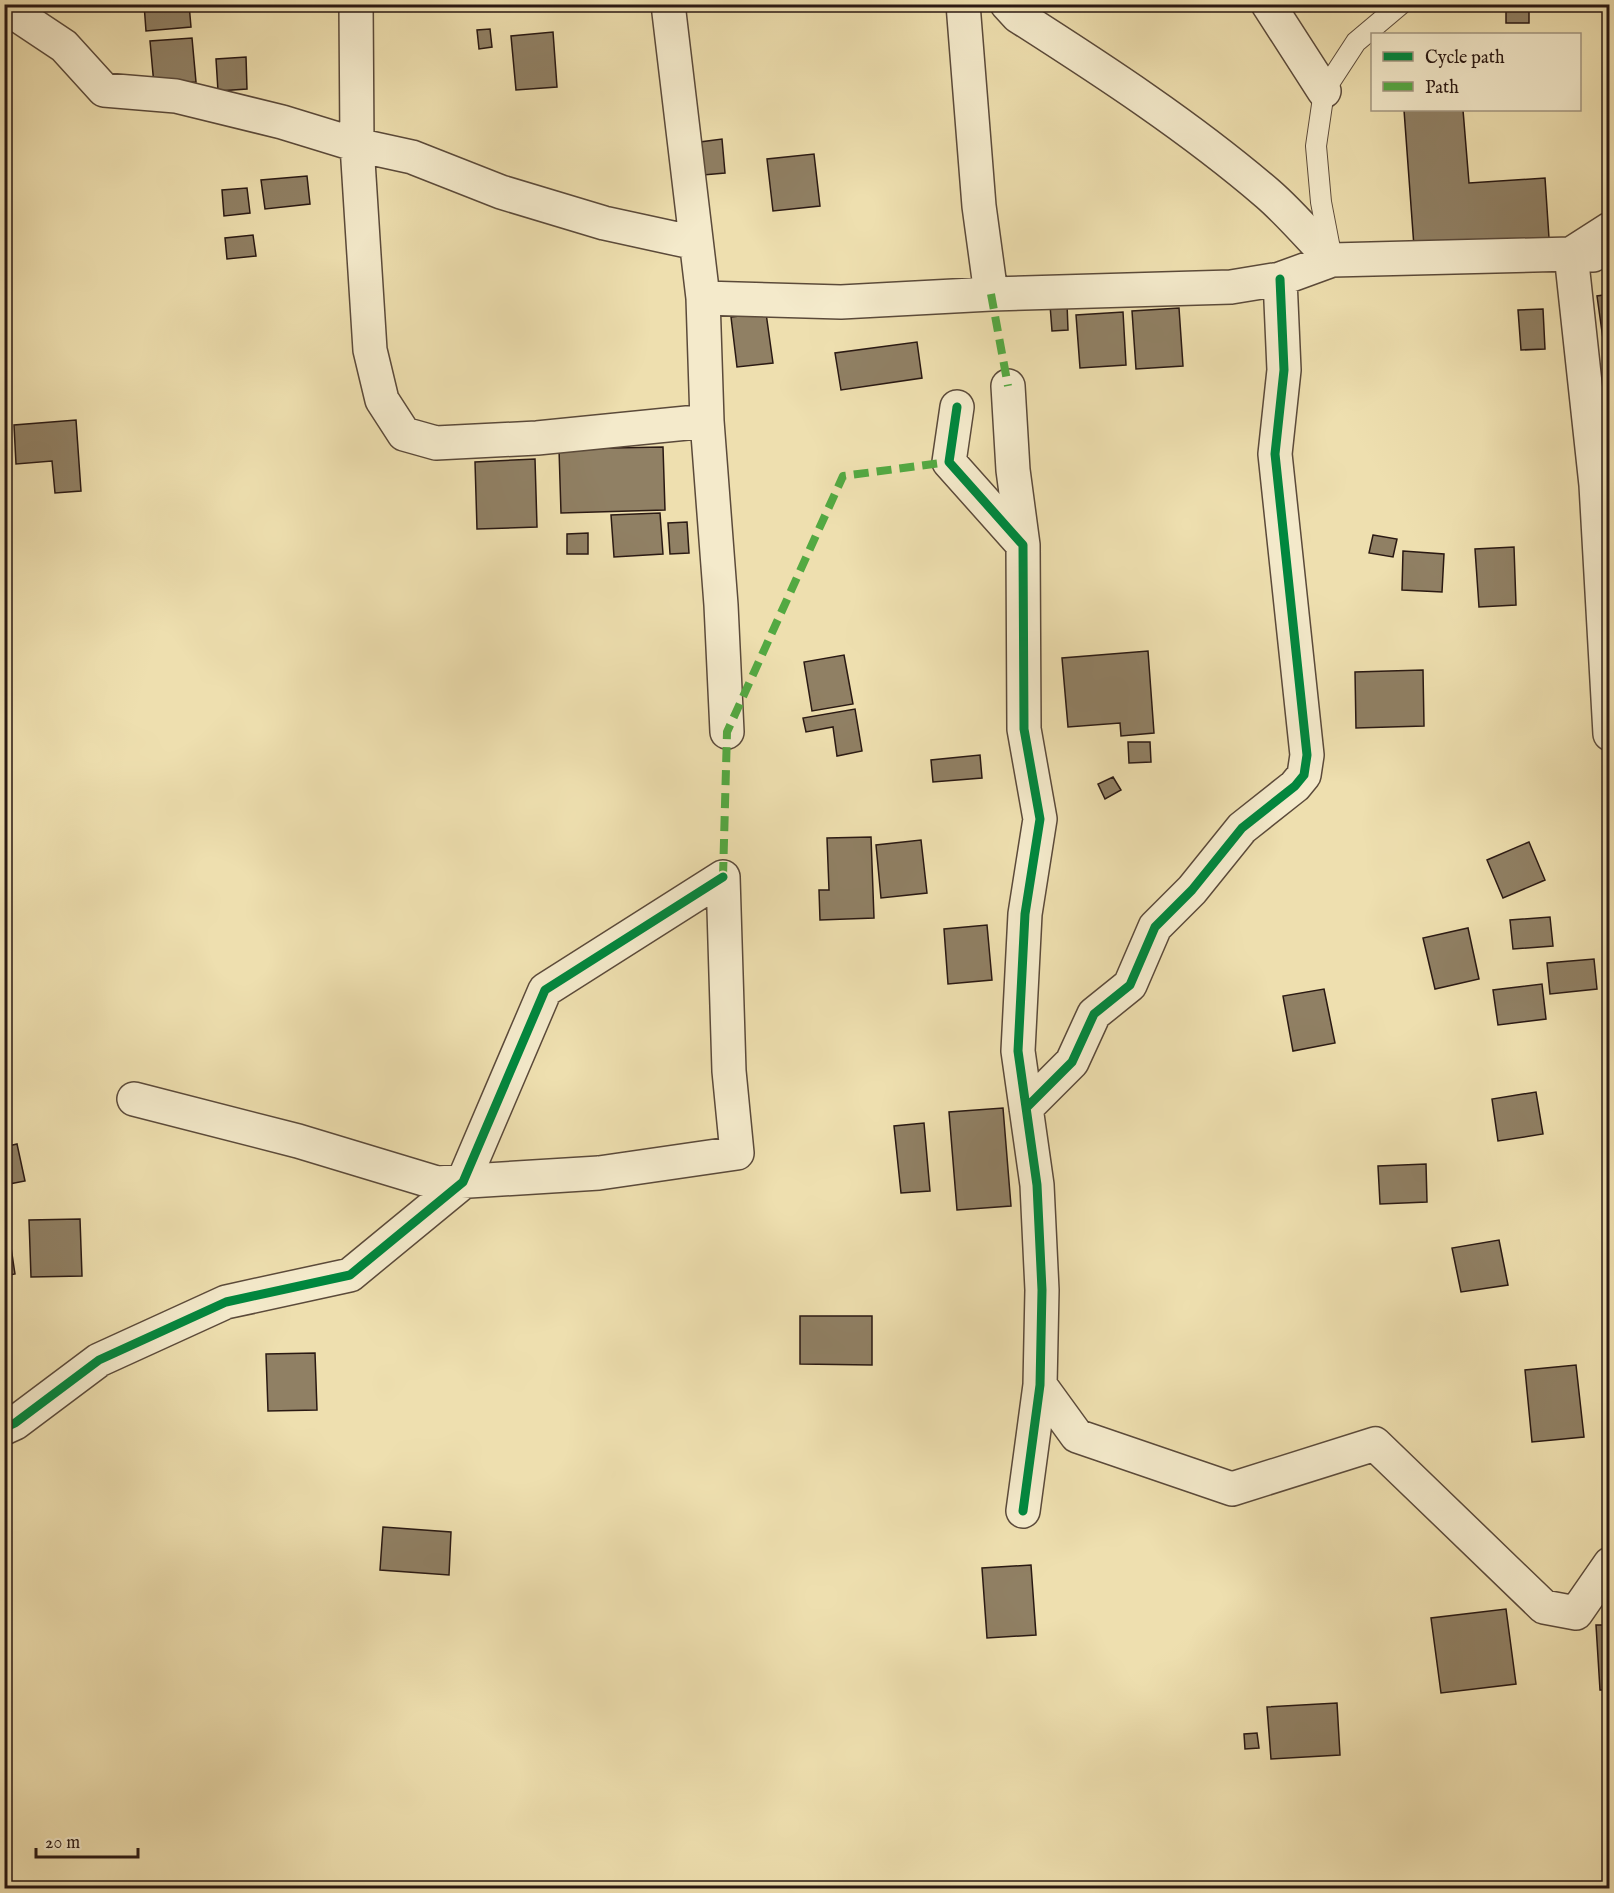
<svg xmlns="http://www.w3.org/2000/svg" width="1614" height="1893" font-family="'IM FELL English',serif">
  <style>
    .building { fill: #908064; stroke: #2a1913; stroke-width: 1.5 }
    .lines { fill: none; stroke-linecap: round; stroke-linejoin: round }
    .service-casing { stroke: #5b4a3a; stroke-width: 22 }
    .minor-casing { stroke: #5b4a3a; stroke-width: 36 }
    .service { stroke: #f4eacb; stroke-width: 20 }
    .minor { stroke: #f4eacb; stroke-width: 33 }
    .quiet { stroke: #53a942; stroke-width: 8; stroke-dasharray: 15 8; stroke-linecap: butt }
    .cycleway-casing { stroke: #f4eacb; stroke-width: 13 }
    .cycleway { stroke: #00873e; stroke-width: 9 }
  </style>
  <rect width="100%" height="100%" fill="#eedfaf"/>
  <filter id="stains"><feTurbulence type="fractalNoise" baseFrequency=".00333" numOctaves="4"/><feColorMatrix values="0 0 0 0 .2 0 0 0 0 .09 0 0 0 0 .02 0 0 0 .5 -.17"/></filter>
  <radialGradient id="worn" r=".72"><stop offset=".6" stop-color="#630" stop-opacity="0"/><stop offset="1" stop-color="#630" stop-opacity=".3"/></radialGradient>
  <path class="building" d="M 144,4 L 189,4 L 191,27 L 146,31 Z
    M 1506,4 L 1529,4 L 1529,23 L 1506,23 Z
    M 490,29 L 492,47 L 479,49 L 477,30 Z
    M 553,32 L 557,87 L 516,90 L 511,36 Z
    M 192,38 L 196,82 L 154,85 L 150,41 Z
    M 246,57 L 247,89 L 218,91 L 216,59 Z
    M 1404,110 L 1463,110 L 1469,183 L 1545,178 L 1549,238 L 1414,247 Z
    M 722,139 L 725,173 L 703,175 L 700,142 Z
    M 814,154 L 820,206 L 773,211 L 767,159 Z
    M 307,176 L 310,204 L 265,209 L 261,180 Z
    M 247,188 L 250,213 L 224,216 L 222,190 Z
    M 253,235 L 256,256 L 227,259 L 225,238 Z
    M 1610,294 L 1610,339 L 1603,339 L 1597,296 Z
    M 1067,303 L 1068,330 L 1052,331 L 1050,305 Z
    M 1179,308 L 1183,366 L 1136,369 L 1132,311 Z
    M 1543,309 L 1545,349 L 1521,350 L 1518,310 Z
    M 1123,312 L 1126,365 L 1080,368 L 1076,315 Z
    M 766,313 L 773,363 L 737,367 L 731,317 Z
    M 917,342 L 922,378 L 841,390 L 835,353 Z
    M 76,420 L 81,491 L 55,493 L 52,461 L 16,464 L 14,425 Z
    M 663,447 L 665,510 L 561,513 L 559,449 Z
    M 535,459 L 537,527 L 477,529 L 475,462 Z
    M 660,513 L 663,554 L 614,557 L 611,515 Z
    M 687,522 L 689,553 L 670,554 L 668,523 Z
    M 588,533 L 588,554 L 567,554 L 567,534 Z
    M 1373,535 L 1397,539 L 1393,557 L 1369,553 Z
    M 1514,547 L 1516,605 L 1479,607 L 1475,549 Z
    M 1403,551 L 1444,554 L 1442,592 L 1402,590 Z
    M 1148,651 L 1154,733 L 1121,736 L 1120,723 L 1068,727 L 1062,658 Z
    M 844,655 L 853,704 L 812,711 L 804,662 Z
    M 1423,670 L 1424,726 L 1356,728 L 1355,672 Z
    M 855,709 L 862,751 L 837,756 L 833,727 L 806,732 L 803,718 Z
    M 1128,742 L 1150,742 L 1151,762 L 1129,763 Z
    M 980,755 L 982,778 L 933,782 L 931,760 Z
    M 1113,777 L 1121,790 L 1105,799 L 1098,784 Z
    M 871,837 L 874,918 L 820,920 L 819,890 L 829,890 L 827,838 Z
    M 921,840 L 927,893 L 881,898 L 876,845 Z
    M 1529,842 L 1545,880 L 1503,898 L 1487,860 Z
    M 1550,917 L 1553,946 L 1513,949 L 1510,920 Z
    M 987,925 L 992,980 L 948,984 L 944,929 Z
    M 1468,928 L 1479,979 L 1435,989 L 1423,938 Z
    M 1594,959 L 1597,989 L 1550,994 L 1547,963 Z
    M 1542,984 L 1546,1019 L 1498,1025 L 1493,990 Z
    M 1324,989 L 1335,1043 L 1293,1051 L 1283,996 Z
    M 1536,1092 L 1543,1134 L 1498,1141 L 1492,1099 Z
    M 1003,1108 L 1011,1206 L 957,1210 L 949,1112 Z
    M 924,1123 L 930,1191 L 901,1193 L 894,1126 Z
    M 17,1144 L 25,1181 L 4,1185 L 4,1147 Z
    M 1426,1164 L 1427,1202 L 1380,1204 L 1378,1166 Z
    M 80,1219 L 82,1276 L 31,1277 L 29,1220 Z
    M 4,1221 L 7,1221 L 15,1274 L 4,1276 Z
    M 1499,1240 L 1508,1285 L 1461,1292 L 1452,1248 Z
    M 800,1316 L 872,1316 L 872,1365 L 800,1364 Z
    M 315,1353 L 317,1410 L 268,1411 L 266,1354 Z
    M 1576,1365 L 1584,1437 L 1532,1442 L 1525,1370 Z
    M 383,1527 L 451,1532 L 449,1575 L 380,1570 Z
    M 1031,1565 L 1036,1635 L 987,1638 L 982,1568 Z
    M 1506,1609 L 1516,1684 L 1441,1693 L 1431,1618 Z
    M 1596,1625 L 1610,1625 L 1610,1690 L 1600,1690 Z
    M 1337,1703 L 1340,1755 L 1271,1759 L 1267,1707 Z
    M 1257,1733 L 1259,1748 L 1245,1749 L 1244,1734 Z"/>
  <g class="lines">
    <defs>
      <path id="service" d="M 1331,254 L 1321,202 L 1316,146 L 1324,91 L 1356,42 L 1401,4"/>
      <path id="minor" d="M 356,4 L 357,145 L 370,350 L 382,400 L 404,434 L 436,443 L 537,438 L 707,421
        M 668,4 L 703,298 L 707,421 L 721,605 L 727,732
        M 963,4 L 979,206 L 991,294 L 1231,287 L 1280,279 L 1332,260 L 1571,254 L 1610,229
        M 1007,4 L 1018,16 C 1104,71 1190,127 1268,194 C 1291,214 1311,238 1332,260
        M 1268,4 L 1324,91
        M 4,6 L 64,46 L 104,90 L 176,96 L 282,122 L 357,145 L 412,157 L 501,192 L 604,223 L 696,243
        M 1593,255 L 1571,254 L 1596,485 L 1610,734
        M 703,298 L 841,302 L 991,294
        M 1008,386 L 1013,470 L 1023,545
        M 957,407 L 949,462 L 1023,545 L 1024,729 L 1040,819 L 1025,914 L 1018,1051 L 1037,1185 L 1042,1290 L 1040,1385 L 1023,1511
        M 134,1099 L 298,1141 L 437,1183 L 599,1173 L 737,1153 L 729,1071 L 723,877
        M 1026,1108 L 1072,1062 L 1094,1014 L 1130,985 L 1155,927 L 1192,890 L 1242,828 L 1295,786 L 1304,775 L 1307,755 L 1275,454 L 1284,370 L 1280,279
        M 1040,1385 L 1077,1436 L 1232,1489 L 1375,1444 L 1544,1607 L 1576,1613 L 1610,1564
        M 4,1428 L 15,1423 L 99,1360 L 226,1302 L 350,1275 L 463,1182 L 545,990 L 723,877"/>
    </defs>
    <use href="#service" class="service-casing"/>
    <use href="#minor" class="minor-casing"/>
    <use href="#service" class="service"/>
    <use href="#minor" class="minor"/>
    <path class="quiet" d="M 991,294 L 1008,386
      M 723,877 L 727,732 L 843,476 L 949,462"/>
    <defs>
      <path id="cycleway" d="M 957,407 L 949,462 L 1023,545 L 1024,729 L 1040,819 L 1025,914 L 1018,1051 L 1037,1185 L 1042,1290 L 1040,1385 L 1023,1511
        M 1026,1108 L 1072,1062 L 1094,1014 L 1130,985 L 1155,927 L 1192,890 L 1242,828 L 1295,786 L 1304,775 L 1307,755 L 1275,454 L 1284,370 L 1280,279
        M 4,1428 L 15,1423 L 99,1360 L 226,1302 L 350,1275 L 463,1182 L 545,990 L 723,877"/>
    </defs>
    <use href="#cycleway" class="cycleway-casing"/>
    <use href="#cycleway" class="cycleway"/>
  </g>
  <rect width="1614" height="1893" fill="none" stroke="#eedfaf" stroke-width="24"/>
  <rect x="6" y="6" width="1602" height="1881" fill="none" stroke="#2a1913" stroke-width="3"/>
  <rect x="12" y="12" width="1590" height="1869" fill="none" stroke="#2a1913" stroke-width="1.5"/>
  <rect x="1371" y="33" width="210" height="78" fill="#f4eacb" stroke="#a39681" stroke-width="1.5"/>
  <rect x="1383" y="52" width="30" height="9" fill="#00873e" stroke="#a39681" stroke-width="1.5"/>
  <text x="1425" y="63" font-size="18" fill="#2a1913">Cycle path</text>
  <rect x="1383" y="82" width="30" height="9" fill="#53a942" stroke="#a39681" stroke-width="1.5"/>
  <text x="1425" y="93" font-size="18" fill="#2a1913">Path</text>
  <path d="M36 1848v9h102v-9" fill="none" stroke="#2a1913" stroke-width="3"/>
  <text x="45" y="1848" font-size="18" fill="#2a1913" stroke="#f4eacb" stroke-width="4.5" paint-order="stroke">20 m</text>
  <rect width="100%" height="100%" filter="url(#stains)"/>
  <rect width="100%" height="100%" fill="url(#worn)"/>
</svg>
